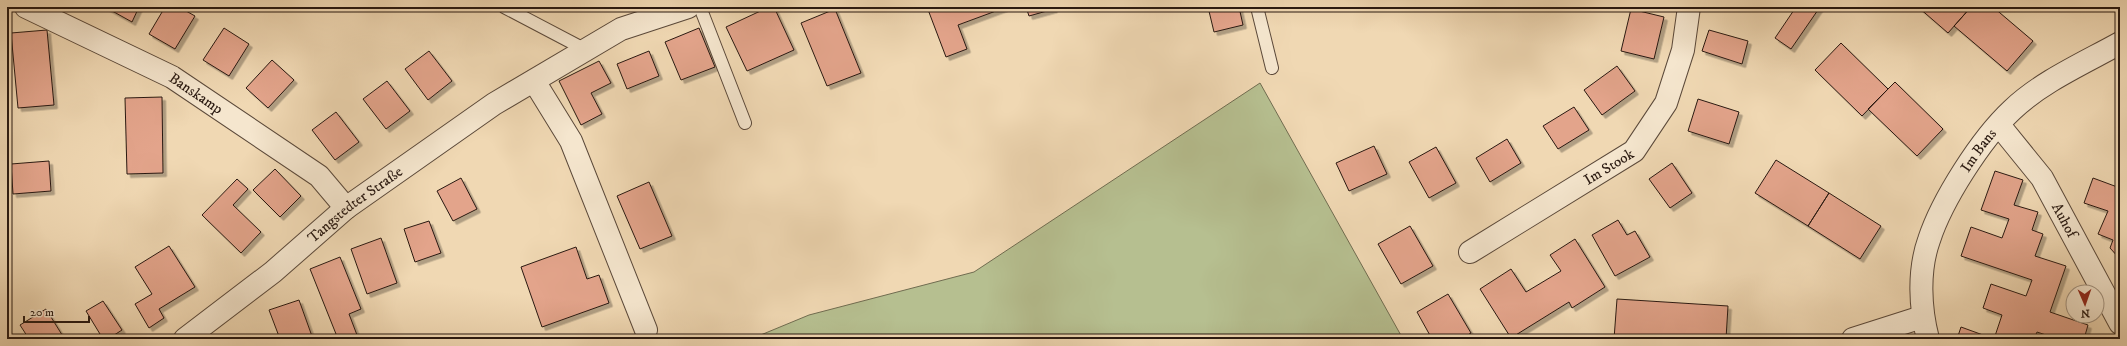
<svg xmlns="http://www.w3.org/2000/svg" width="2127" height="346" font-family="'IM FELL DW Pica',serif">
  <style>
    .green { fill: #b6bf90; stroke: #706c50 }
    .building { fill: #e3a48b; stroke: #291911; filter: url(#shadow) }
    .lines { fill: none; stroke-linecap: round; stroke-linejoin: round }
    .lane-casing { stroke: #5b493a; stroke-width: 14 }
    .street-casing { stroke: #5b493a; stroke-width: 24 }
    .lane { stroke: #f5e6ce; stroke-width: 12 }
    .street { stroke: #f5e6ce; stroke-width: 22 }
    .labels { text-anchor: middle; stroke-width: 4; stroke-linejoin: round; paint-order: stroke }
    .street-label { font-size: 15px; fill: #291911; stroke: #f5e6ce }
  </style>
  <defs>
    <filter id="shadow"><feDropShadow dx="3.5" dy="3.5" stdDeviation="0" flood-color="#0004"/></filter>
  </defs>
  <rect width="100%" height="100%" fill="#f0d8b3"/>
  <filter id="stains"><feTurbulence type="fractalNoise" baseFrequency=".005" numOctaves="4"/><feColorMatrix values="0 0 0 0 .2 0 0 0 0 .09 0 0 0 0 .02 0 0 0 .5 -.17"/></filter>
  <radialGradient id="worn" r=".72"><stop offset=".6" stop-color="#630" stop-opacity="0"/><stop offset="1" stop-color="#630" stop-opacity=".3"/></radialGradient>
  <path class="green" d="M 1260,83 L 1403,339 L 751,339 L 809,315 L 974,272 Z"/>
  <path class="building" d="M 105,7 L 139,7 L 132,22 Z
    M 165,7 L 179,7 L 195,16 L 175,49 L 149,34 Z
    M 769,7 L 774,7 L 794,50 L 747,71 L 726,27 Z
    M 927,7 L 952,8 L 1004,8 L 958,25 L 967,49 L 946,57 Z
    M 1026,7 L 1053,7 L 1054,9 L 1029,16 Z
    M 1208,7 L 1239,7 L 1243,25 L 1214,32 Z
    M 1796,7 L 1820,7 L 1791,49 L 1775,38 Z
    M 1918,7 L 1971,7 L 1948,33 Z
    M 1971,7 L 1993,7 L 2033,41 L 2007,71 L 1954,26 Z
    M 835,9 L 861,73 L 827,86 L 801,23 Z
    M 1631,9 L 1664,17 L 1654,59 L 1621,51 Z
    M 224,28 L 249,44 L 229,76 L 203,60 Z
    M 699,28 L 715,67 L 681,80 L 665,42 Z
    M 47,30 L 54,105 L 18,108 L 11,33 Z
    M 1709,30 L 1748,41 L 1742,64 L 1702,51 Z
    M 1841,43 L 1888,89 L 1862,116 L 1815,70 Z
    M 429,51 L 452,81 L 428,100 L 405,69 Z
    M 649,51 L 659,76 L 627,89 L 617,64 Z
    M 272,60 L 294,80 L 268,108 L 246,88 Z
    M 599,61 L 611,83 L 591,93 L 602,114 L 581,125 L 559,81 Z
    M 1617,66 L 1635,91 L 1602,115 L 1584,90 Z
    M 387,81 L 410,111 L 386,129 L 363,99 Z
    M 1895,82 L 1943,129 L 1917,156 L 1868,109 Z
    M 162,97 L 163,173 L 127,174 L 125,98 Z
    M 1698,99 L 1739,112 L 1729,144 L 1688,131 Z
    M 1574,107 L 1589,130 L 1558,149 L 1543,126 Z
    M 336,112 L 359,142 L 335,160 L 312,130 Z
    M 1507,139 L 1521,163 L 1490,182 L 1476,158 Z
    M 1374,146 L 1387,174 L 1349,191 L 1336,163 Z
    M 1436,147 L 1456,183 L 1429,198 L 1409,162 Z
    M 1776,160 L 1829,193 L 1808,226 L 1755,193 Z
    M 49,161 L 51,191 L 13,194 L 11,164 Z
    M 1672,163 L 1692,193 L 1670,208 L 1649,179 Z
    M 275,169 L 301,196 L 280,217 L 253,190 Z
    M 1995,171 L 2023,180 L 2014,205 L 2038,212 L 2032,230 L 2043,234 L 2035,256 L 2066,266 L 2050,312 L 2088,325 L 2084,339 L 2058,339 L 2037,332 L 2034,339 L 1957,339 L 1961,327 L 1994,339 L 2002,315 L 1983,308 L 1991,284 L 2026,296 L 2032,280 L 1961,256 L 1971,227 L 2002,238 L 2009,219 L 1981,210 Z
    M 461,178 L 477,209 L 453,221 L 437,191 Z
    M 2093,178 L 2120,188 L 2120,259 L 2110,248 L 2113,240 L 2098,234 L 2108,211 L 2084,203 Z
    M 237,179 L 248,189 L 233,205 L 261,232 L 241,253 L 202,215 Z
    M 649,182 L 672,236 L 640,249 L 617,196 Z
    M 1829,193 L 1881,226 L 1860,259 L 1808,226 Z
    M 1618,220 L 1627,235 L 1635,231 L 1650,257 L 1615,276 L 1592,235 Z
    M 429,221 L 441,253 L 415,262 L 404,229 Z
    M 1410,226 L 1433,266 L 1401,284 L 1378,244 Z
    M 381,238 L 397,283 L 367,294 L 351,249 Z
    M 1575,239 L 1605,287 L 1572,308 L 1569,302 L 1511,338 L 1480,289 L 1511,269 L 1526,292 L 1561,271 L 1550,255 Z
    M 169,246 L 195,287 L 159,309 L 164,318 L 149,328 L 135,304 L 152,294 L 135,267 Z
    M 576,247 L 587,279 L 599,275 L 609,303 L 542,327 L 521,267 Z
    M 340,257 L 361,309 L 349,314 L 357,335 L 348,339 L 338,339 L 310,269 Z
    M 1448,294 L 1471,333 L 1461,339 L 1432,339 L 1417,312 Z
    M 1617,299 L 1728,306 L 1726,339 L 1614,339 Z
    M 299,300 L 313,339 L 280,339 L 269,310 Z
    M 103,301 L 122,330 L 108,339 L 103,339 L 86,311 Z
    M 46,309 L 64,338 L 63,339 L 29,339 L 20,325 Z"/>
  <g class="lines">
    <defs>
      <path id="lane" d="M 504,7 L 586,50
        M 700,7 L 745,123
        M 1257,7 L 1272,68"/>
      <g id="street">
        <path id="s1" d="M 26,7 L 172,77 L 319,176 L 346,208"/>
        <path d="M 534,81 L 571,141 L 646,330"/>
        <path id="s2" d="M 1999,125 L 2042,178 L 2120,323"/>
        <path id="s3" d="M 1470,252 L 1634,151 L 1666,103 L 1683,50 L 1689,7"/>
        <path id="s4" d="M 185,339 L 273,272 L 346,208 L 494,104 L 621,29 L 688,7"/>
        <path d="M 1853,339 L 1922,317"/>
        <path id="s5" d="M 1928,339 C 1920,308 1918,271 1929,240 C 1942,200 1981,139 2012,110 C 2041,82 2084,63 2120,43"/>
      </g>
    </defs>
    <use href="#lane" class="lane-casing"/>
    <use href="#street" class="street-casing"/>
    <use href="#lane" class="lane"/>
    <use href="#street" class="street"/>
  </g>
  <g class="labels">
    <g class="street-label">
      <text dy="5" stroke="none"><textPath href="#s1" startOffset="191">Banskamp</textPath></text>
      <text dy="5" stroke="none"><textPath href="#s5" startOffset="203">Im Bans</textPath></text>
      <text dy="5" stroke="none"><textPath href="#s3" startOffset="163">Im Stook</textPath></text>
      <text dy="5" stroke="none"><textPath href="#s4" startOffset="217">Tangstedter Straße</textPath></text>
      <text dy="5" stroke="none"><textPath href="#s2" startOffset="116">Auhof</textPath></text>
    </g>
  </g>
  <rect width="2127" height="346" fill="none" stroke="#f0d8b3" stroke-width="24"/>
  <rect x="8" y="8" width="2111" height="330" fill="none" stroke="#291911" stroke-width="2"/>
  <rect x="12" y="12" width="2103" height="322" fill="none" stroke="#291911"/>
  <g transform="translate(2085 304) rotate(178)"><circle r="19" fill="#f5e6ce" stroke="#a39482"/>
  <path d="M0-3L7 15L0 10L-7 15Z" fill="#8f2418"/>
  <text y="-6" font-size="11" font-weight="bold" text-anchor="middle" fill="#291911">N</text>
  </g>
  <path d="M24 316v6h65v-6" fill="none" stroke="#291911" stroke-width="2"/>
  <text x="30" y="316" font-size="12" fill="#291911" stroke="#f5e6ce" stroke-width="3" paint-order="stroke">20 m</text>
  <rect width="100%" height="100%" filter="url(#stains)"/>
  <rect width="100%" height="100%" fill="url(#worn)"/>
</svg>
